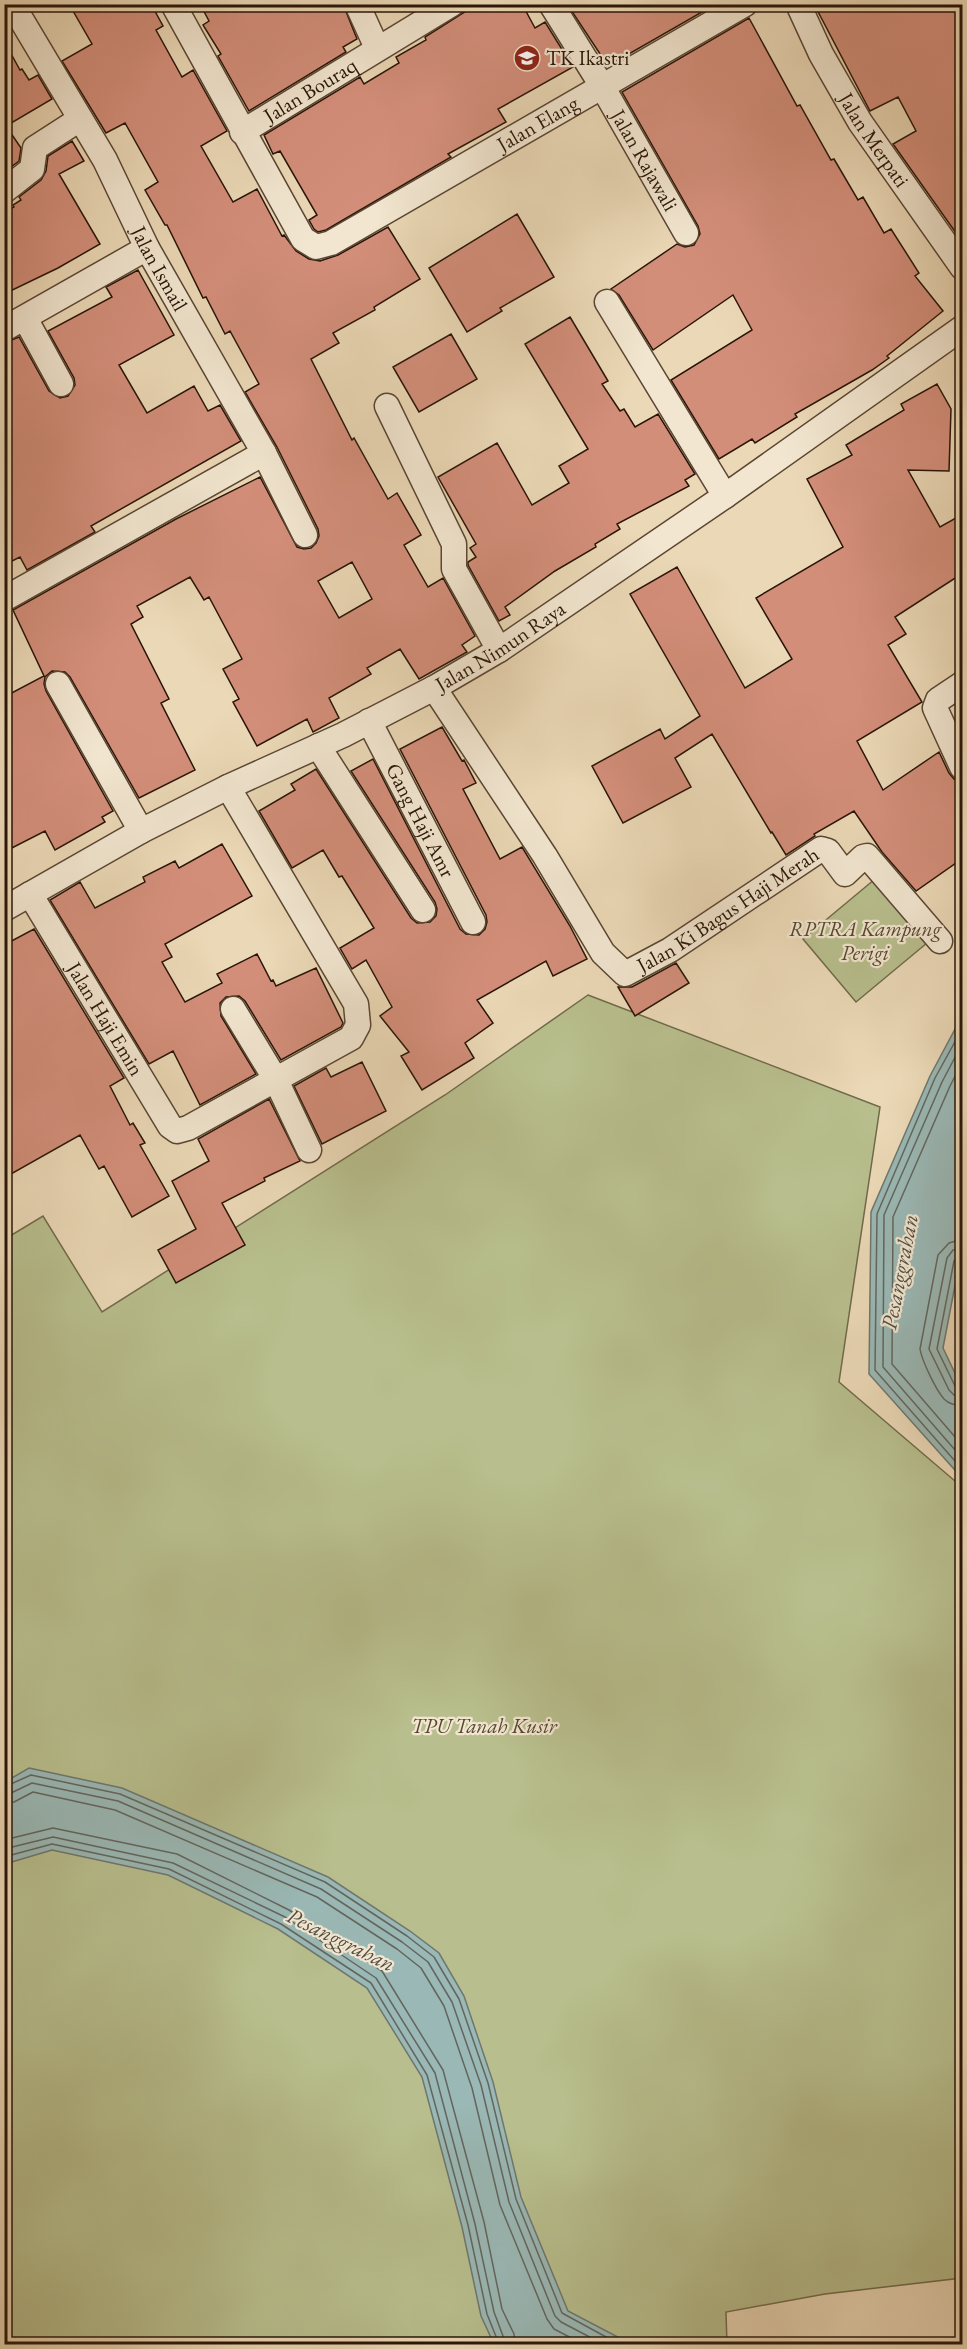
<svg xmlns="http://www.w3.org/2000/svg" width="967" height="2349" font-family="'EB Garamond',serif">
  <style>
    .green { fill: #b8be8d; stroke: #706a4a; stroke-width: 1.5 }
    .water { fill: #9ab8b5; stroke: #6d776f; stroke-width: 1.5 }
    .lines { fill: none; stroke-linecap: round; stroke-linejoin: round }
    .shore { stroke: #62665e; stroke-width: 1.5 }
    .building { fill: #d38e7a; stroke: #291507; stroke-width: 1.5; fill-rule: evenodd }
    .minor-casing { stroke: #5a4633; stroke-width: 27 }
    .minor { stroke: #f2e6d0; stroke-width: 24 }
    .labels { text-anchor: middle; stroke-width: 4.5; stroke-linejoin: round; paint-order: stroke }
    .poi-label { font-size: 21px; fill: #291507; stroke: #f2e6d0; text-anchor: start }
    .street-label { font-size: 21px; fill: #291507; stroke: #f2e6d0 }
    .park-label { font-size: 21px; font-style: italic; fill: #54482f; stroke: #f2e6d0 }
    .water-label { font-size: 22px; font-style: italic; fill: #514e44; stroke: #f2e6d0 }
  </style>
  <rect width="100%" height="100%" fill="#ebd8b6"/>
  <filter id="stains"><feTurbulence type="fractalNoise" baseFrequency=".00333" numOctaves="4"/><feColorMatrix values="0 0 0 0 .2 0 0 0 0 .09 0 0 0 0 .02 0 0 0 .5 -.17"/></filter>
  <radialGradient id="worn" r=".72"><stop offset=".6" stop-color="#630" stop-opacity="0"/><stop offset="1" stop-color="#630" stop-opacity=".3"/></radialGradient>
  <path class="green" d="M 875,879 L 927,943 L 856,1002 L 803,939 Z
    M 588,995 L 880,1107 L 839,1382 L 962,1487 L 962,2278 L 825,2294 L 726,2312 L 727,2344 L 5,2344 L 5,1239 L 43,1216 L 102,1312 L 445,1095 Z"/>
  <path class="water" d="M 962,1016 L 962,1249 L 943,1348 L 962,1388 L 962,1478 L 869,1374 L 871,1212 L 930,1076 Z
    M 29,1768 L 122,1788 L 328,1877 L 410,1931 L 439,1953 L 464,1996 L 493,2082 L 521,2197 L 568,2311 L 631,2344 L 494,2344 L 481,2316 L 462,2227 L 422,2077 L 367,1988 L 278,1929 L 168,1875 L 52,1850 L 5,1864 L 5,1782 Z"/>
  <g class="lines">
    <path class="shore" d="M 962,1029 L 935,1078 L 877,1214 L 875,1370 L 962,1469
      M 962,1044 L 942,1082 L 884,1215 L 883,1367 L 962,1458
      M 962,1063 L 950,1086 L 893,1217 L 892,1364 L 962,1445
      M 962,1239 L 949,1243 L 938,1255 L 920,1349 C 922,1361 936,1390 944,1399 C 949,1404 955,1405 962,1406
      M 962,1248 L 953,1250 L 947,1258 L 929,1349 L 949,1390 L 954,1395 L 962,1397
      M 962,1256 L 957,1257 L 954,1261 L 937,1349 L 955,1386 L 962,1389
      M 4,1787 L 31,1775 L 120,1794 L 325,1882 L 407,1936 L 434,1957 L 459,1999 L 488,2083 L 516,2199 L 562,2313 L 619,2344
      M 4,1794 L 11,1793 L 32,1783 L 118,1801 L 321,1889 L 402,1942 L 428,1962 L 452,2002 L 481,2085 L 509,2202 L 555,2316 L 561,2322 L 603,2344
      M 4,1803 L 14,1802 L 33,1792 L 115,1810 L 317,1897 L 397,1949 L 421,1968 L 444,2006 L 472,2088 L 500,2205 L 547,2319 L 554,2329 L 583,2344
      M 4,1840 L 53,1828 L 177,1854 L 289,1910 L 382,1971 L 443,2070 L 484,2222 L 502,2309 L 514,2334 L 515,2344
      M 4,1849 L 53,1837 L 173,1863 L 285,1917 L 376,1978 L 435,2073 L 475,2224 L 494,2312 L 506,2344
      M 4,1857 L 52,1844 L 169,1869 L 281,1924 L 371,1983 L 427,2075 L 468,2225 L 487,2314 L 499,2344"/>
  </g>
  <path class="building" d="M 69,4 L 151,4 L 163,26 L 156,30 L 182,77 L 193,70 L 227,131 L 201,146 L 233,202 L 257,189 L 282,236 L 284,235 L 296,251 L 309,259 L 320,261 L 338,255 L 388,227 L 420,279 L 374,307 L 375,310 L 333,333 L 339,343 L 311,359 L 352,440 L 354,438 L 388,499 L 397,493 L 421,535 L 404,545 L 428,587 L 443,578 L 475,636 L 462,645 L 467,652 L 419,679 L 400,649 L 367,668 L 371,674 L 329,698 L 339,718 L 313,732 L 307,719 L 257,746 L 233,702 L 239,699 L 223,669 L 242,659 L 209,597 L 204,600 L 190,577 L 137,606 L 143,617 L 131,624 L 169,699 L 161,703 L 195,770 L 139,798 L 70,677 L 65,672 L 52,671 L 45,677 L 44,684 L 46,691 L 113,811 L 102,817 L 105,822 L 55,850 L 45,831 L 4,852 L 4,697 L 44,676 L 13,610 L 176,519 L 260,477 L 297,547 L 304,549 L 311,548 L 316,543 L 319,536 L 318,529 L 277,447 L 245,392 L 259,384 L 230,331 L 225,334 L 206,297 L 203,298 L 167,225 L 165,225 L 145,190 L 158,182 L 125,123 L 106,133 L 62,61 L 92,44 ZM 352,562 L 372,599 L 339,618 L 318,581 Z
    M 200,4 L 343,4 L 357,39 L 343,47 L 346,52 L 249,111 L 218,56 L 221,54 L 203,25 L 209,21 Z
    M 477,4 L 522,4 L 535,28 L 545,22 L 573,67 L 498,109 L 506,122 L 448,154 L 451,157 L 326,230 L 318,232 L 314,229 L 309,220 L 317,215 L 280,151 L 273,154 L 264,135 L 360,77 L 364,84 L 399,63 L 396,57 L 426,40 L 425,37 Z
    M 573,4 L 716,4 L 608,66 L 569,7 Z
    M 814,4 L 963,4 L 963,229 L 956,233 L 893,144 L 916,131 L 898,97 L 870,111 Z
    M 749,18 L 797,106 L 800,105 L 831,160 L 834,159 L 858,200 L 863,197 L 884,233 L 891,229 L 919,273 L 915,276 L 943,311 L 887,356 L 889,358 L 872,370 L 795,414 L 797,417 L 755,443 L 752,439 L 719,459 L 671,380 L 752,330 L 733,295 L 653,350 L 619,295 L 611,289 L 677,244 L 685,247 L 694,245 L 700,234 L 698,226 L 622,92 Z
    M 4,41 L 20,70 L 22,69 L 29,80 L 38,75 L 52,99 L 6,126 L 21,148 L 19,161 L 4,172 Z
    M 72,141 L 84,161 L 59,174 L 100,244 L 58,268 L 4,294 L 4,212 L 14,207 L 13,205 L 21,200 L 19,197 L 41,180 L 46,171 L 48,156 Z
    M 517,214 L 554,277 L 500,308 L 502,311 L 467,332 L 429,268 Z
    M 138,270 L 174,335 L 119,365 L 147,413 L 194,386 L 208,411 L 220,405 L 241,441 L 91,526 L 95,532 L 27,570 L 20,557 L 4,565 L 4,343 L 19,337 L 49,391 L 60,398 L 68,396 L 75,385 L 74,378 L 48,331 L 112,297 L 106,287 Z
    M 570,317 L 608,381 L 602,384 L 620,411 L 624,409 L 635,427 L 658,414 L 695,474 L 685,480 L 689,486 L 617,524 L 620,529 L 595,544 L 596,547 L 555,571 L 505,607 L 510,615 L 499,621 L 468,565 L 468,562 L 476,557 L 470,548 L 476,544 L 438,477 L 497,443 L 532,505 L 569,483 L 559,466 L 588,449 L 525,344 Z
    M 451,334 L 477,379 L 419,412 L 393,367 Z
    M 937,384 L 951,409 L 949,471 L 908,470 L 940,527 L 963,514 L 963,573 L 895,617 L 906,634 L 888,645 L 922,702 L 857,741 L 883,790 L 939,752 L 949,773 L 954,779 L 963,781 L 963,858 L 916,891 L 882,852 L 854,811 L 814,834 L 815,836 L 786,855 L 772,832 L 771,833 L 712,734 L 675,758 L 691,787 L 623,823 L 592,766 L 660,729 L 665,739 L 700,716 L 630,594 L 677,567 L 745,688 L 792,659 L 756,598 L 843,547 L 807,479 L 852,455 L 846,445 L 904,410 L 901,404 Z
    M 442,727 L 462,761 L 464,760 L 476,783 L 463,789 L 500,859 L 522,847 L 570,926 L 587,959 L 553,976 L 546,961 L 477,1000 L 493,1023 L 465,1043 L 474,1058 L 422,1090 L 401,1056 L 409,1052 L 380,1016 L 392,1007 L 366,960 L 352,969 L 340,948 L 374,928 L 342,876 L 339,877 L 323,850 L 292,868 L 259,811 L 295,790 L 291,784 L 316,769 L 411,918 L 417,923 L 430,922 L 436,916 L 437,909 L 435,902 L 351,771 L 373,759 L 460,929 L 466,934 L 479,935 L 485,929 L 487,922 L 486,915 L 400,749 Z
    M 222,844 L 252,896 L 165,944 L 172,957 L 162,962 L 185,1002 L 222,983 L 217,974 L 257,954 L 271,981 L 273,980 L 276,986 L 316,968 L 343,1023 L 341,1027 L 281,1060 L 245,1001 L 239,996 L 226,997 L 220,1003 L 221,1016 L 256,1074 L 200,1105 L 173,1051 L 149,1064 L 50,900 L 80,882 L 95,908 L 145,882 L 143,877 L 175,861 L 179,868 Z
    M 34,929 L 124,1078 L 110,1086 L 130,1125 L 133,1123 L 145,1143 L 140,1145 L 169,1196 L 132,1217 L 104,1166 L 99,1169 L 80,1135 L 11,1174 L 4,1161 L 4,945 Z
    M 676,963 L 689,983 L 635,1016 L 618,987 L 632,987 Z
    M 362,1062 L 386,1111 L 322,1144 L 294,1086 L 326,1068 L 331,1077 Z
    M 269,1099 L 300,1161 L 264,1178 L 265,1181 L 222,1203 L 245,1245 L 176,1283 L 158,1250 L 196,1229 L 172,1181 L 209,1161 L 198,1139 Z"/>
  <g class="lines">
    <defs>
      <g id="minor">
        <path id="s1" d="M 12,4 L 105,160 L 147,248 L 264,453 L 305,535"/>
        <path id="s2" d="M 173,4 L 303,239 L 316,247 L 331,243 L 745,4"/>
        <path d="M 357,4 L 377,48"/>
        <path id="s3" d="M 551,4 L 602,86 L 686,233"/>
        <path id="s4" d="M 798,4 L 821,54 L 860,122 L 962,267"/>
        <path id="s5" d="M 242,132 L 452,4"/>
        <path d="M 4,191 L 32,169 L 35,148 L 80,119"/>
        <path d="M 607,302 L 725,496"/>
        <path d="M 25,318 L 61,384"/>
        <path d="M 4,329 L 147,248"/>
        <path d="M 387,406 L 454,544 L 454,569 L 499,650"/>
        <path d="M 4,599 L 264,453"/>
        <path d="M 58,684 L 141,831"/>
        <path d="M 962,684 L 938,700 L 935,708 L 962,767"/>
        <path id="s6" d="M 434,688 L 545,856 L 603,953 L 625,974 L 670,950 L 821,849 L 828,851 L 845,874 L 863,857 L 867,856 L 940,941"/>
        <path id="s7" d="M 369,721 L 473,922"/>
        <path d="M 318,746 L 423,910"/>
        <path id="s8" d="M 30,894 L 170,1126 L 177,1131 L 188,1128 L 351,1038 L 358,1025 L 356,1004 L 228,787"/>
        <path id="s9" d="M 4,909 L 141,831 L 228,787 L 343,735 L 434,688 L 499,650 L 725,496 L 962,328"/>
        <path d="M 233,1009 L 276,1080 L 309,1150"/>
      </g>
    </defs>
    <use href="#minor" class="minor-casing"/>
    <use href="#minor" class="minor"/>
  </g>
  <defs>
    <symbol id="school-disc" viewBox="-11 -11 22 22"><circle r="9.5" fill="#8f2418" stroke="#f2e6d0"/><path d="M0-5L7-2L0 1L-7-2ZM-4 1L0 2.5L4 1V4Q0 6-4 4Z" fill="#fff"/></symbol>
  </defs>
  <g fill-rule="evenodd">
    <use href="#school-disc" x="512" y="43" width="30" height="30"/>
  </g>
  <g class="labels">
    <g class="poi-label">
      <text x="546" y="65">TK Ikastri</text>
    </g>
    <g class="street-label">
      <text dy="7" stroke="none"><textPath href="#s5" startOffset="80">Jalan Bouraq</textPath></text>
      <text dy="7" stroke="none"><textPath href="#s2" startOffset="538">Jalan Elang</textPath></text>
      <text dy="7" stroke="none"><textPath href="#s4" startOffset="156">Jalan Merpati</textPath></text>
      <text dy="7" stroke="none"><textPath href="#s3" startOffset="182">Jalan Rajawali</textPath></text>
      <text dy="7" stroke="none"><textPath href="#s1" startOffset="303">Jalan Ismail</textPath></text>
      <text dy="7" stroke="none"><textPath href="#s9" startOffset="562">Jalan Nimun Raya</textPath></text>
      <text dy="7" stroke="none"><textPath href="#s7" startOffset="112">Gang Haji Amr</textPath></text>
      <text dy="7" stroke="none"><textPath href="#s6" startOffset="466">Jalan Ki Bagus Haji Merah</textPath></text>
      <text dy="7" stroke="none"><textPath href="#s8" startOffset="146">Jalan Haji Emin</textPath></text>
    </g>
    <g class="park-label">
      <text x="865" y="936">RPTRA Kampung<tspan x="865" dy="24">Perigi</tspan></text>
      <text x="484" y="1733">TPU Tanah Kusir</text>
    </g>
    <g class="water-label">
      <text transform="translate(899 1272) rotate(-79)" y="8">Pesanggrahan</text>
      <text transform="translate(341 1939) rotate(26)" y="8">Pesanggrahan</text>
    </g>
  </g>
  <rect width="967" height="2349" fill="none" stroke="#ebd8b6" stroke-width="24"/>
  <rect x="6" y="6" width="955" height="2337" fill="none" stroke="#291507" stroke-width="3"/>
  <rect x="12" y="12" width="943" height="2325" fill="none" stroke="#291507" stroke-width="1.5"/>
  <rect width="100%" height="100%" filter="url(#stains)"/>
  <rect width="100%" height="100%" fill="url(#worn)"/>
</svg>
